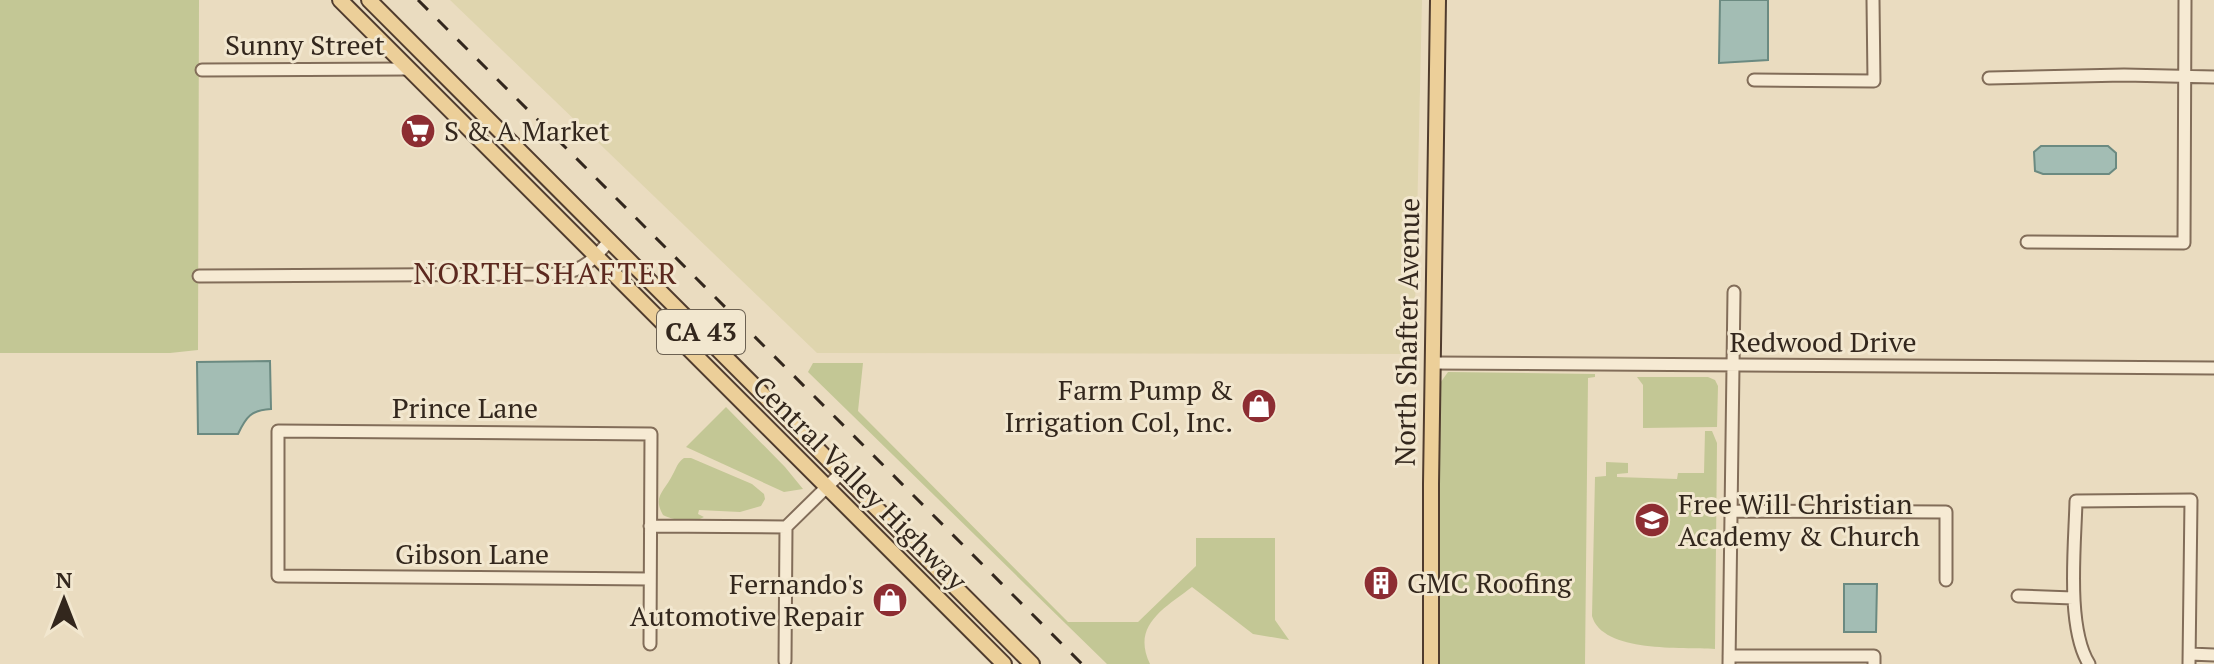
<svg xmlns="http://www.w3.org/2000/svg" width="2214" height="664" font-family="'PT Serif',serif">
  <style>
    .farmland { fill: #dfd5ae }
    .green { fill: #c3c795 }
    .water { fill: #a3bdb4; stroke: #6b8a81; stroke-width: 2 }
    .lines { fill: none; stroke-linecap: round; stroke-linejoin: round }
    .minor-casing { stroke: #826d59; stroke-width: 15 }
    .major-casing { stroke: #503c2e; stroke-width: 18 }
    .minor { stroke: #f6ead3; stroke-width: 11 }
    .major { stroke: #eccf99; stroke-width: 14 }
    .rail { stroke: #33271d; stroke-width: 3; stroke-dasharray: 14 14; stroke-linecap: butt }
    .labels { text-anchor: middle; stroke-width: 6; stroke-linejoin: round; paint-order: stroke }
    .shield { fill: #f2e7cf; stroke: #6c6152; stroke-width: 2 }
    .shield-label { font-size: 26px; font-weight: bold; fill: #33271d }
    .street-label { font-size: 28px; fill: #33271d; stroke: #f2e7cf }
    .poi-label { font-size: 28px; fill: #33271d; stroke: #f2e7cf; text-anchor: start }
    .neighbourhood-label { font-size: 30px; letter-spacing: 2px; fill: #5c291f; stroke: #f2e7cf }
  </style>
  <rect width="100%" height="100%" fill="#eadcc0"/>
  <path class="farmland" d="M 450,0 L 1422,0 L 1414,354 L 817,353 Z"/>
  <path class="green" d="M 0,0 L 199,0 L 198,350 L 170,353 L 0,353 Z
    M 813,363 L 863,363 L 858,411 L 1068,622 L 1138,622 L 1196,566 L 1196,538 L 1275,538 L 1275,620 L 1289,640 L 1253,634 L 1192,587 C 1165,608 1131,625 1150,664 L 1107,664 L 808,372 Z
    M 1448,372 L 1595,374 L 1595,377 L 1588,378 L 1585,664 L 1435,664 L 1438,386 Z
    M 1637,377 L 1708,377 L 1715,380 L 1718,386 L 1717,427 L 1643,428 L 1643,385 Z
    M 726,407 L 785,467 L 803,489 L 784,492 L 686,447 Z
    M 1705,431 L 1712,431 L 1717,443 L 1715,649 C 1683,647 1602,653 1592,616 L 1595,477 L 1606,476 L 1606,462 L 1628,463 L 1628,473 L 1617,474 L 1617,477 L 1677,479 L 1678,473 L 1704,473 Z
    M 684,458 L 691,458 L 752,484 L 764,494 L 765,499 L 761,506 L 740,512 L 699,510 L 698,514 L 704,517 C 693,523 674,521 663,515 C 652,496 665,491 673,474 C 677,467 677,463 684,458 Z"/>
  <path class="water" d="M 1720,0 L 1768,0 L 1768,60 L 1719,63 Z
    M 2041,146 L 2108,146 L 2116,153 L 2116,168 L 2109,174 L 2043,174 L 2035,171 L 2034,152 Z
    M 270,361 L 271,409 C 251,410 246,417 238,434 L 198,434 L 197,362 Z
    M 1844,584 L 1877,584 L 1876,632 L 1844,632 Z"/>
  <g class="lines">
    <defs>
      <path id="minor" d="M 202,70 L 408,69
        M 1989,78 L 2124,75 L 2214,77
        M 1754,80 L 1874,81 L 1873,0
        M 2027,242 L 2184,243 L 2185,0
        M 199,276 L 560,274 C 583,271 595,258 610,240
        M 1432,363 L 2214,368
        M 1731,511 L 1946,512 L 1946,580
        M 650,526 L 786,527 L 841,473
        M 650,579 L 278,576 L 278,431 L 651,434 L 650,644
        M 2018,596 L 2073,598
        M 2190,654 L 2214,655
        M 1729,656 L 1874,656 L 1874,664
        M 785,661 L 786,527
        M 1729,664 L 1734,292
        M 2089,664 C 2066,627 2075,545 2076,501 L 2191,500 L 2189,664"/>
      <path id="major" d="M 340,0 L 1004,664
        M 369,0 L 1032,664
        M 1431,664 L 1431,484 L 1438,0"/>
    </defs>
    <use href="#minor" class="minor-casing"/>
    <use href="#major" class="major-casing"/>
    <use href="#minor" class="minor"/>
    <use href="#major" class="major"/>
    <path class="rail" d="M 418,0 L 1082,664"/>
  </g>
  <defs>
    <symbol id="supermarket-disc" viewBox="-11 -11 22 22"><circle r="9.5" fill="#8d2d32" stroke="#f2e7cf"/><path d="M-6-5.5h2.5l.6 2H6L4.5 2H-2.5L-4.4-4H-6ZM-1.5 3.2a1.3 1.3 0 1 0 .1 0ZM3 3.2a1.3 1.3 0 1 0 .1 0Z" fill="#fff"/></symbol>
    <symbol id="shop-disc" viewBox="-11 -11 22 22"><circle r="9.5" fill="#8d2d32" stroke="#f2e7cf"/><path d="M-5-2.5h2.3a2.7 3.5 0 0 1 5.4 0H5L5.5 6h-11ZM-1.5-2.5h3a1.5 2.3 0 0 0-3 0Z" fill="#fff"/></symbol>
    <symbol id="school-disc" viewBox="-11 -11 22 22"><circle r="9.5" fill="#8d2d32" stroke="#f2e7cf"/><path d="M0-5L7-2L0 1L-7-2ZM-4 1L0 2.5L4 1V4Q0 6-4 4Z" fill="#fff"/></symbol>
    <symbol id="building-disc" viewBox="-11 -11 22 22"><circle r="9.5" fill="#8d2d32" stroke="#f2e7cf"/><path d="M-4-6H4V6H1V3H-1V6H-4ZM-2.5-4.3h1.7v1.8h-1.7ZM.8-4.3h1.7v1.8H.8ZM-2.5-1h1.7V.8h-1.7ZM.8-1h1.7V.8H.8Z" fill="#fff"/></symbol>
  </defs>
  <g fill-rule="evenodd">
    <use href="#supermarket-disc" x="398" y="111" width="40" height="40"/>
    <use href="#shop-disc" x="1239" y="386" width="40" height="40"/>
    <use href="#school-disc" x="1632" y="500" width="40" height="40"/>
    <use href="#building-disc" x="1361" y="563" width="40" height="40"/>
    <use href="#shop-disc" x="870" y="580" width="40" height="40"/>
  </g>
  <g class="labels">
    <rect class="shield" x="657" y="310" width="88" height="44" rx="6"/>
    <g class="shield-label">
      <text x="701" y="341">CA 43</text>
    </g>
    <g class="street-label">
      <text x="305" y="55">Sunny Street</text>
      <text transform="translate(1407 332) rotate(-89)" y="10">North Shafter Avenue</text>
      <text x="1823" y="352">Redwood Drive</text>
      <text x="465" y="418">Prince Lane</text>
      <text transform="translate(860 483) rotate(45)" y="10">Central Valley Highway</text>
      <text x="472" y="564">Gibson Lane</text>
    </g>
    <g class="poi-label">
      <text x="444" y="141">S &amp; A Market</text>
      <text x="1233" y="400" text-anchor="end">Farm Pump &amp;<tspan x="1233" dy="32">Irrigation Col, Inc.</tspan></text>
      <text x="1678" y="514">Free Will Christian<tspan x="1678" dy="32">Academy &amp; Church</tspan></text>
      <text x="1407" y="593">GMC Roofing</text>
      <text x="864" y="594" text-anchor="end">Fernando's<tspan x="864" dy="32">Automotive Repair</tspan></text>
    </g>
    <g class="neighbourhood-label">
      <text x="546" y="284">NORTH SHAFTER</text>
    </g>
  </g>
  <g transform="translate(64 600)" stroke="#f2e7cf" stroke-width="6" paint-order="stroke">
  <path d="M0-6L14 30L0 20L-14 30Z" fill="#33271d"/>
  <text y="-12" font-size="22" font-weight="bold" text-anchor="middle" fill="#33271d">N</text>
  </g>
</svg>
